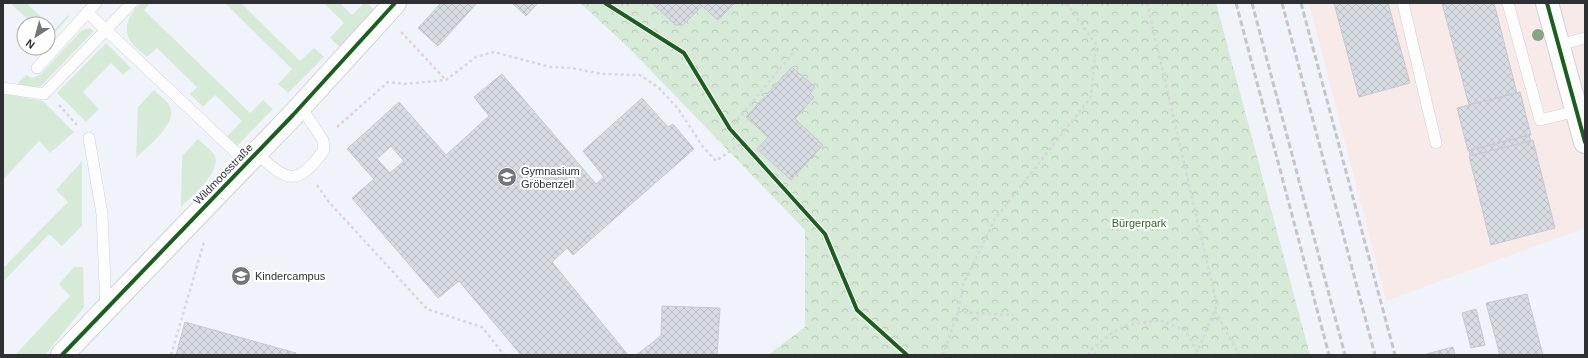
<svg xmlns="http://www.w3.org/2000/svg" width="1588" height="358" font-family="Arial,sans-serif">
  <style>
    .commercial { fill: #f7eae9 }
    .grass { fill: #d6ead7 }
    .park { fill: url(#park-crowns) }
    .building { fill: url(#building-cross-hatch); stroke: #c7c9cd; fill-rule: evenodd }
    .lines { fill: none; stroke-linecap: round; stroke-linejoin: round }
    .lane-casing { stroke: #ced1d5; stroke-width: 12 }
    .street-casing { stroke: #ced1d5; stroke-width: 24 }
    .path { stroke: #d6d7d9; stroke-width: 2.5; stroke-dasharray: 3 3; stroke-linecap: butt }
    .lane { stroke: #fdfdfe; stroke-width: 11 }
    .street { stroke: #fdfdfe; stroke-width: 22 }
    .rail { stroke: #c4c5c7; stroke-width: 3; stroke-dasharray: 6 3; stroke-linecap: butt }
    .cycleway-casing { stroke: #fff; stroke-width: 6 }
    .cycleway { stroke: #1b5e20; stroke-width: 4 }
    .tree { fill: #86a683 }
    .labels { text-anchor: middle; stroke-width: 4; stroke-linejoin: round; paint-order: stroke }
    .poi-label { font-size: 11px; fill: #2e3034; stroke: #fff; text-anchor: start }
    .street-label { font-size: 11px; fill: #2e3034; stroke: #fff }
    .park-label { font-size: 11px; fill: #306622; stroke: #fff }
  </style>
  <defs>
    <pattern id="park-crowns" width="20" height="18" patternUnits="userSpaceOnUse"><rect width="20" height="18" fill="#d6ead7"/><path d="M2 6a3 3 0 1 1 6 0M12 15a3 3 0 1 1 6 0" fill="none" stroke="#b8c9b9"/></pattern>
    <pattern id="building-cross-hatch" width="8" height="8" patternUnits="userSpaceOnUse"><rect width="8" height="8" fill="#d7dbe2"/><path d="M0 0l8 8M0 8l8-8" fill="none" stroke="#b9bcc2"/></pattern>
  </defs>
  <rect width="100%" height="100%" fill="#f0f4fa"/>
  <path class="commercial" d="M 1309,3 L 1585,3 L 1585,228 L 1386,301 Z"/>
  <path class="grass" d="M 10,3 L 26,3 L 55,29 L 68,15 L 69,17 L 48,40 L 48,24 L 33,24 Z
    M 141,3 L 150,3 L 144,10 L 250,113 L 263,100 L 273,109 L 237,146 L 227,136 L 242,121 L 215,95 L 203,107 L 190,94 L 197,87 L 157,48 L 147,57 C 142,52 132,45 129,39 C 123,24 131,13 141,3 Z
    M 225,3 L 241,3 L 300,61 L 314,48 L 324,57 L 288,93 L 278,84 L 292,69 Z
    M 324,3 L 340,3 L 352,15 L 364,3 L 367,3 L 375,11 L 340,47 L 330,38 L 344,23 Z
    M 89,28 L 94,31 L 41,86 L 29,88 L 16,85 L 26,75 L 32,78 L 41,74 L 81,31 Z
    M 106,43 L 131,68 L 123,75 L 111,63 L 83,92 L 99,109 L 86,122 L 57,93 Z
    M 154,90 C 158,94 166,100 169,105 C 180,122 147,147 136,158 L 138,107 Z
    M 3,94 L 43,101 L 74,132 L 50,153 L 39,141 L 3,180 Z
    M 198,139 C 203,144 210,149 214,154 C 224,170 191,197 181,207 L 182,156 Z
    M 82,161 L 82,226 L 62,246 L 49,234 L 3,282 L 3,268 L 68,202 L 56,190 Z
    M 74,267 L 83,267 L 84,307 L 45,355 L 15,355 L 70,296 L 59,284 Z"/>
  <path class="park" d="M 580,3 L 1216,3 L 1310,355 L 768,355 L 805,327 L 805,230 L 627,46 Z"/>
  <path class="building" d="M 441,3 L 477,3 L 438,46 L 418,28 Z
    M 512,3 L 538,3 L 526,16 Z
    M 652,3 L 735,3 L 718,20 L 702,6 L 683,25 L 675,25 Z
    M 1334,3 L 1388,3 L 1410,83 L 1359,97 Z
    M 1442,3 L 1494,3 L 1517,93 L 1469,105 Z
    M 792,67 L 815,87 L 810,93 L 814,97 L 795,119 L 823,145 L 791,180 L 757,149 L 768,137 L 746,117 Z
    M 502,74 L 596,184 L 604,177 L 583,151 L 642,98 L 668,127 L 673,124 L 694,149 L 573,255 L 567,248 L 552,262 L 628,355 L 521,355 L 459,281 L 438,298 L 352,198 L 374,179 L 347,149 L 399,102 L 446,155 L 489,116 L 474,97 ZM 391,146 L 404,161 L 390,173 L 377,159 Z
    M 1520,92 L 1531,135 L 1468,151 L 1457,108 Z
    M 1529,135 L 1531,141 L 1470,156 L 1469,150 Z
    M 1533,140 L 1555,228 L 1491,245 L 1469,156 Z
    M 1527,294 L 1543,355 L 1500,355 L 1486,303 Z
    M 662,306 L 720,308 L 717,355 L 636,355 L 661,336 Z
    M 1476,309 L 1485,345 L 1471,348 L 1462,313 Z
    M 185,322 L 296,353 L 296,355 L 176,355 Z
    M 1453,347 L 1455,355 L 1423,355 Z"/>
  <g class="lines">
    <defs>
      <path id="lane" d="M 1403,3 L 1436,143
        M 1508,3 L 1540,120 L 1577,111
        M 87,12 L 247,163
        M 1559,45 L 1585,38
        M 37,68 L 96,3
        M 3,88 L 44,94 L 132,3
        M 89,138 L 102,214 L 106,308
        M 256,153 C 287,181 297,188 324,150 L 323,140 L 301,107"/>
      <path id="street" d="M 1547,3 L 1585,142
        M 62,355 L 293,115 L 395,3"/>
    </defs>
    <use href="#lane" class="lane-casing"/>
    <use href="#street" class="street-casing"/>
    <path class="path" d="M 1147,3 L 1217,305 L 1197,352
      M 401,32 L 445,79
      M 59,105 L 77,125
      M 337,127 L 388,82 L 405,84 L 446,80 L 476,57 L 494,52 L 550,67 L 572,68 L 602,74 L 640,75 L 659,88 L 679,110 L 703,147 L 716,161 L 742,143
      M 730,129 L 793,53
      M 317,185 L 328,201 L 427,309 L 482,327 L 504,355
      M 1215,311 L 1239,355
      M 958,312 L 1013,315
      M 171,355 L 204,242
      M 943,355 L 958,312 L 963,285 L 995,219 L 1091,97 L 1096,44 L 1066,3
      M 1088,355 L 1092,349 L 1112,333 L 1124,326 L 1160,320 L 1185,330 L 1199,355"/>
    <use href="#lane" class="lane"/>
    <use href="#street" class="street"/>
    <path class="rail" d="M 1236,3 L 1329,355
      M 1252,3 L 1345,355
      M 1282,3 L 1375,355
      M 1301,3 L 1395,355"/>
    <defs>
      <path id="cycleway" d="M 605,3 L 684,53 L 730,129 L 825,234 L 857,310 L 907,355
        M 1547,3 L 1585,142
        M 62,355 L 293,115 L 395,3"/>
    </defs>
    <use href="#cycleway" class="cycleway-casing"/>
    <use href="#cycleway" class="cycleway"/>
  </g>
  <circle class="tree" cx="1538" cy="35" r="6"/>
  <defs>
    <symbol id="school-disc" viewBox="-11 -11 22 22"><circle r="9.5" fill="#727579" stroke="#fff"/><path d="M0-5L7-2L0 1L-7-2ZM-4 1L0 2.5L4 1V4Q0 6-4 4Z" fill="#fff"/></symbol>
  </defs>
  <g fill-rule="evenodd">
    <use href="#school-disc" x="496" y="166" width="22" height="22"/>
    <use href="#school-disc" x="230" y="265" width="22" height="22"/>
  </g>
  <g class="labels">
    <g class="poi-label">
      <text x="521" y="175">Gymnasium<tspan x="521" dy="13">Gröbenzell</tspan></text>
      <text x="255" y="280">Kindercampus</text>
    </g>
    <g class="street-label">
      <text transform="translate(223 174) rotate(-46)" y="4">Wildmoosstraße</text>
    </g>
    <g class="park-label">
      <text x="1139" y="227">Bürgerpark</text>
    </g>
  </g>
  <rect width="1588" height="358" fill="none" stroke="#2e3034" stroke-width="8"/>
  <g transform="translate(36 36) rotate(216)"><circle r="19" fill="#ffffff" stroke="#abacae"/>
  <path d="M0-3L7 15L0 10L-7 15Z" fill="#727579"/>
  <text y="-6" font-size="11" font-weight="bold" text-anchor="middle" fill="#2e3034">N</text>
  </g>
</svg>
